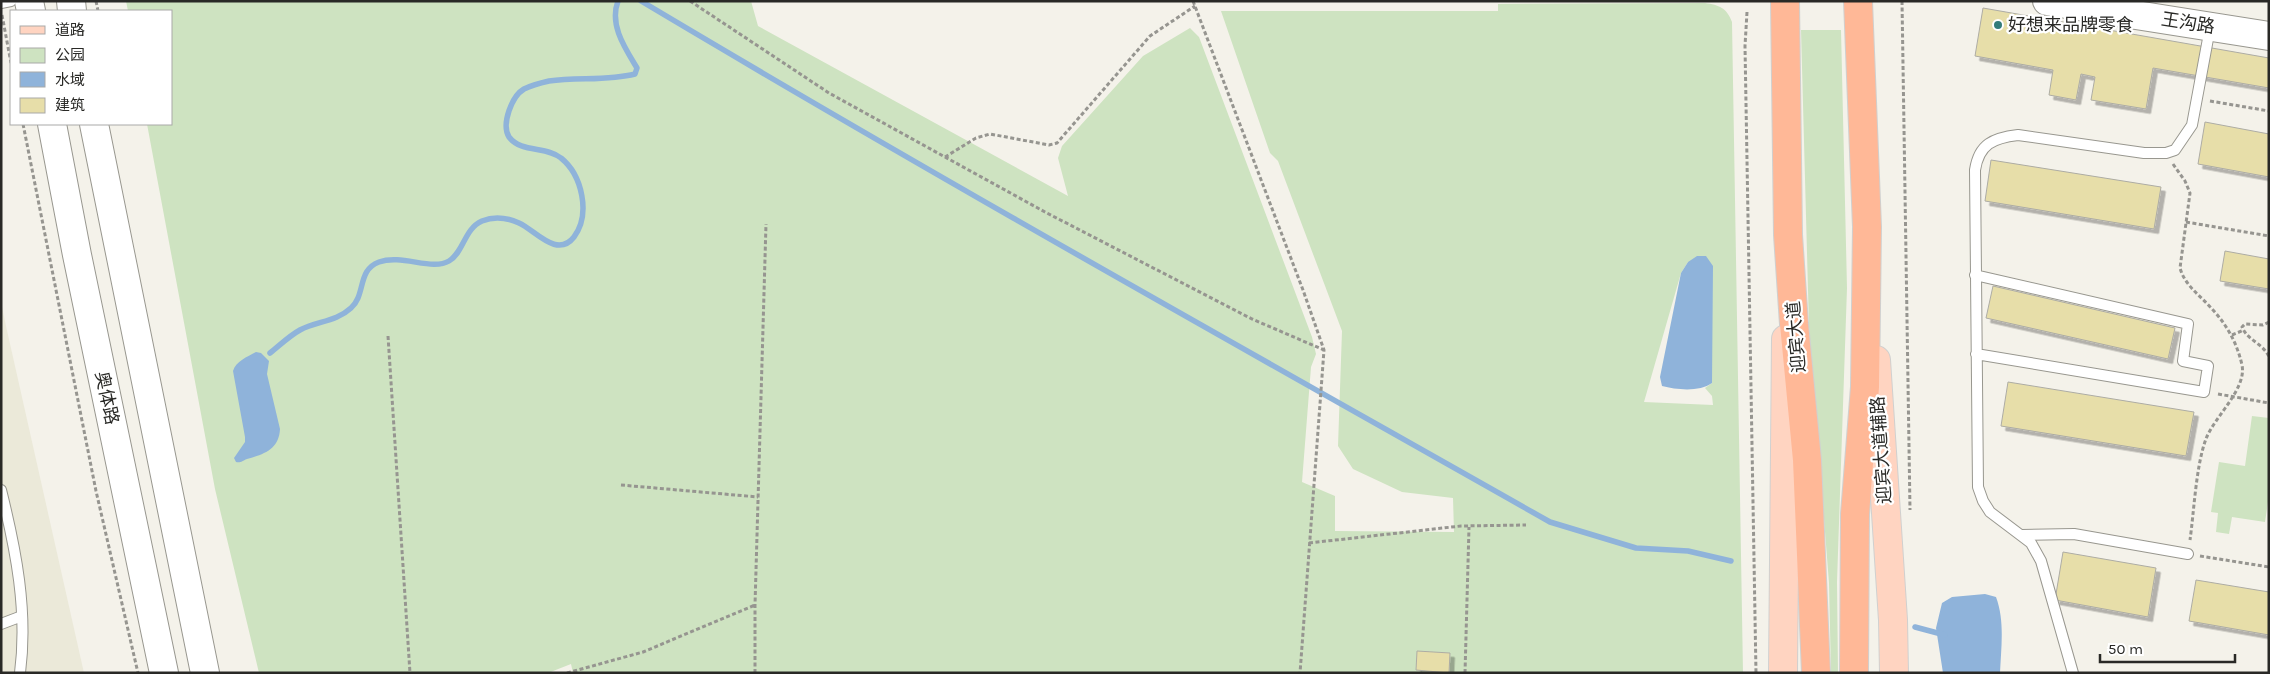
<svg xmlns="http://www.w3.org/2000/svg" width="2270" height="674" font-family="Karla,'Noto Sans SC',sans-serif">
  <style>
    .built { fill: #ebe9d9 }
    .green { fill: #cee3c1; fill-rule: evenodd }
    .water { fill: #8fb3da }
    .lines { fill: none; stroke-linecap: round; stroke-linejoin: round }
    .stream { stroke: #8fb3da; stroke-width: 5.5 }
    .building { fill: #e7dea9; stroke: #adaca4; filter: url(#shadow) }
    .lane-casing { stroke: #98978f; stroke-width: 12 }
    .secondary-casing { stroke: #98978f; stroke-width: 30 }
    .primary-casing { stroke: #d0d0cf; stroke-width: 30 }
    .highway-casing { stroke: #d0d0cf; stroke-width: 30 }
    .path { stroke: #969590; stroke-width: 3; stroke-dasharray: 4 2.5; stroke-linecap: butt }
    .lane { stroke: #fff; stroke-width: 10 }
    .secondary { stroke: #fff; stroke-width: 28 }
    .primary { stroke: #ffd4c1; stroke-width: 28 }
    .highway { stroke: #ffb897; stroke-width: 28 }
    .poi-dot { fill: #337c7a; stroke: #fff; stroke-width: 2 }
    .labels { text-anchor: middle; stroke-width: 4.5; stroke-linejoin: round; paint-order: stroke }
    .street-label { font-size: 18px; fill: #292926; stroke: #fff }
    .poi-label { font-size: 18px; fill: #292926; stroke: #fff; text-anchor: start }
  </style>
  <defs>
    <filter id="shadow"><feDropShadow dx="4.5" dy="4.5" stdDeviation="0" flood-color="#0004"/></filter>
  </defs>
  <rect width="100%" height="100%" fill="#f4f2ea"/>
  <path class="built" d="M 1,302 L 6,326 L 84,673 L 1,673 Z"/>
  <path class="green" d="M 126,1 L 751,1 L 758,26 L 1068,196 L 1058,158 L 1062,146 L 1143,56 L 1190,28 L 1199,37 L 1312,337 L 1316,354 L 1311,367 L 1302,482 L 1335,496 L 1335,531 L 1454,532 L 1453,498 L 1402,492 L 1353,469 L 1338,446 L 1342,331 L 1278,161 L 1270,153 L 1221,11 L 1498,11 L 1498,4 L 1705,3 C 1719,5 1727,8 1732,22 L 1743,673 L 573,673 L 571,664 L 548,673 L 259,673 L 215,489 L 147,124 L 171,124 L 171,11 L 128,11 ZM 1688,262 L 1712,383 L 1705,388 L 1712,396 L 1713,405 L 1644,402 L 1681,273 Z
    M 1801,30 L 1841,30 L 1847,288 L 1837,582 L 1838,673 L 1831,673 L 1829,583 L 1809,327 Z
    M 2252,416 L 2269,418 L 2269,495 L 2265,522 L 2232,517 L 2229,534 L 2216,532 L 2218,513 L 2211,512 L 2219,462 L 2245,466 Z"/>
  <path class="water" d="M 1697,256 L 1706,256 L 1713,266 L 1712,383 C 1700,392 1677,390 1662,386 L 1660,377 L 1681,273 L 1688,262 Z
    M 256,352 L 261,353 L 269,361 L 267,374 L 280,429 C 279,449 265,454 247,459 C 242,461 241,463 236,462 L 234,458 L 245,442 L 245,437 L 233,371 C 236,361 247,357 256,352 Z
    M 1985,594 L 1996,597 C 2005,621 2001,648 2000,673 L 1943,673 L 1936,628 L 1942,603 L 1952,597 Z"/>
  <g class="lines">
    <path class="stream" d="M 641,1 C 941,180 1246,350 1550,522 L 1636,548 L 1688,551 L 1731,561
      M 270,353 C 279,346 289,336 300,330 C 317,321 336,322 351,308 C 366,295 357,270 379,262 C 402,254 432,271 449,261 C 464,252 464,229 482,221 C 494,216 508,218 519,223 C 535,230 557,259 574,237 C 591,214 582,175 561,158 C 547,146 521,153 509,137 C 501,124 512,96 524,89 C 532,85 540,83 549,81 C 578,77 608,81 635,74 L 637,68 C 625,48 609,25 618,1
      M 1915,627 L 1945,635"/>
  </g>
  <path class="building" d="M 1983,8 L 2269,58 L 2269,88 L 2153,68 L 2146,109 L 2091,100 L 2095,77 L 2081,74 L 2076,100 L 2049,95 L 2053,70 L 1975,56 Z
    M 2205,122 L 2269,134 L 2269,177 L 2198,164 Z
    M 1991,160 L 2161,187 L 2154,229 L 1985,201 Z
    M 2225,251 L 2269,259 L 2269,289 L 2220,281 Z
    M 1993,286 L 2175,328 L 2168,359 L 1986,318 Z
    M 2008,382 L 2194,412 L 2186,456 L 2001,426 Z
    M 2063,552 L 2156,568 L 2148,617 L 2055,600 Z
    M 2196,580 L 2269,592 L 2269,635 L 2189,621 Z
    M 1417,651 L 1450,653 L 1449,673 L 1416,670 Z"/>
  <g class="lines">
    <defs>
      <path id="lane" d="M 1,3 L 11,1
        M 1975,275 L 2188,324 L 2183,361 L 2208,366 L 2204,392 L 1976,354
        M 1,490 C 16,550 28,611 20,673
        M 2022,535 L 2074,534 L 2188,554
        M 1,624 L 22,616
        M 2073,673 L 2041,561 L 2031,543 L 1990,512 L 1983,501 L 1978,487 L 1975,170 C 1979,144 1993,138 2018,135 L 2144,153 L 2166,153 L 2175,150 L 2192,125 L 2210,28"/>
      <path id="secondary" d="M 29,1 L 31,11
        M 71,1 L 72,11
        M 2047,1 L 2269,36
        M 52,124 L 77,255 L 164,673
        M 94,124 L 205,673"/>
      <path id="primary" d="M 1876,360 L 1893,620 L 1894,673
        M 1783,673 L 1786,339"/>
      <path id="highway" d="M 1785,1 L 1788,235 L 1794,324 L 1807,460 L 1816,673
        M 1854,673 L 1855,514 L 1865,387 L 1867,227 L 1858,1"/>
    </defs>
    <use href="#lane" class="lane-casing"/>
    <use href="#secondary" class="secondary-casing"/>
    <use href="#primary" class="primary-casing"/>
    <use href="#highway" class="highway-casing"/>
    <path class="path" d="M 96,1 L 98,11
      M 690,1 L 829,93 L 945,157 L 1045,212 L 1252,319 L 1324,350
      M 1193,1 L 1303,290 L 1324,350 L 1300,673
      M 1902,1 L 1910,510
      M 1747,12 L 1745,46 L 1756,673
      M 2,15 L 11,63
      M 2210,101 L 2269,111
      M 23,124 L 96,491 L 138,673
      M 945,157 L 976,138 L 990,134 L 1049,145 L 1057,143 L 1150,36 L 1195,6
      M 2173,164 L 2185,181 L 2190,193 L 2180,268 C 2185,286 2200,295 2212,309 C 2227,325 2237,343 2242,365 C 2247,389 2214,417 2206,439 C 2196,465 2194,512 2190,540
      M 2186,222 L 2269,236
      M 2269,322 L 2263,325 L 2245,324 L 2242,327 C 2248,341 2263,343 2269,357
      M 2232,335 L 2244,330
      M 388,336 L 410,673
      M 2218,394 L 2269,403
      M 621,485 L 758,497
      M 1309,543 L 1461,526 L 1526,525
      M 2200,556 L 2269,567
      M 567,673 L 643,652 L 755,605
      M 755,673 L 755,605 L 766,224
      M 1465,673 L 1469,527"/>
    <use href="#lane" class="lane"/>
    <use href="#secondary" class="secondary"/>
    <use href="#primary" class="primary"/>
    <use href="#highway" class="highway"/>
  </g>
  <circle class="poi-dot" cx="1998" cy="25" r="5"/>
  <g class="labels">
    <g class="street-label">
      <text transform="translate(2188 23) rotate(9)" y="6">王沟路</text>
      <text transform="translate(1796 337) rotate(-95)" y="6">迎宾大道</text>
      <text transform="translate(107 398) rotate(78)" y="6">奥体路</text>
      <text transform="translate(1881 450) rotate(-94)" y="6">迎宾大道辅路</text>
    </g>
    <g class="poi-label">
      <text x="2008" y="31">好想来品牌零食</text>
    </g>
  </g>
  <rect width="2270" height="674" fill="none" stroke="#292926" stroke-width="5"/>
  <rect x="10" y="10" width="162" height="115" fill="#ffffff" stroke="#a9a9a8"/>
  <rect x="20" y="26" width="25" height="8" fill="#ffd4c1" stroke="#a9a9a8"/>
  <text x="55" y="35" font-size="15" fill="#292926">道路</text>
  <rect x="20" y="48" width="25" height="15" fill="#cee3c1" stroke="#a9a9a8"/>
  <text x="55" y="60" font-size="15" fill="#292926">公园</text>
  <rect x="20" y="72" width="25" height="15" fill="#8fb3da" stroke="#a9a9a8"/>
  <text x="55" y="85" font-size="15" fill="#292926">水域</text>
  <rect x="20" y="98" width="25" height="15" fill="#e7dea9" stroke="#a9a9a8"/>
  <text x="55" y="110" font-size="15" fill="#292926">建筑</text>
  <path d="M2100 654v8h135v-8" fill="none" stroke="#292926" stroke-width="2.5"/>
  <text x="2108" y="654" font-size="15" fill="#292926" stroke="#ffffff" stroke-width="4" paint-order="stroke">50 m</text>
</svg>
